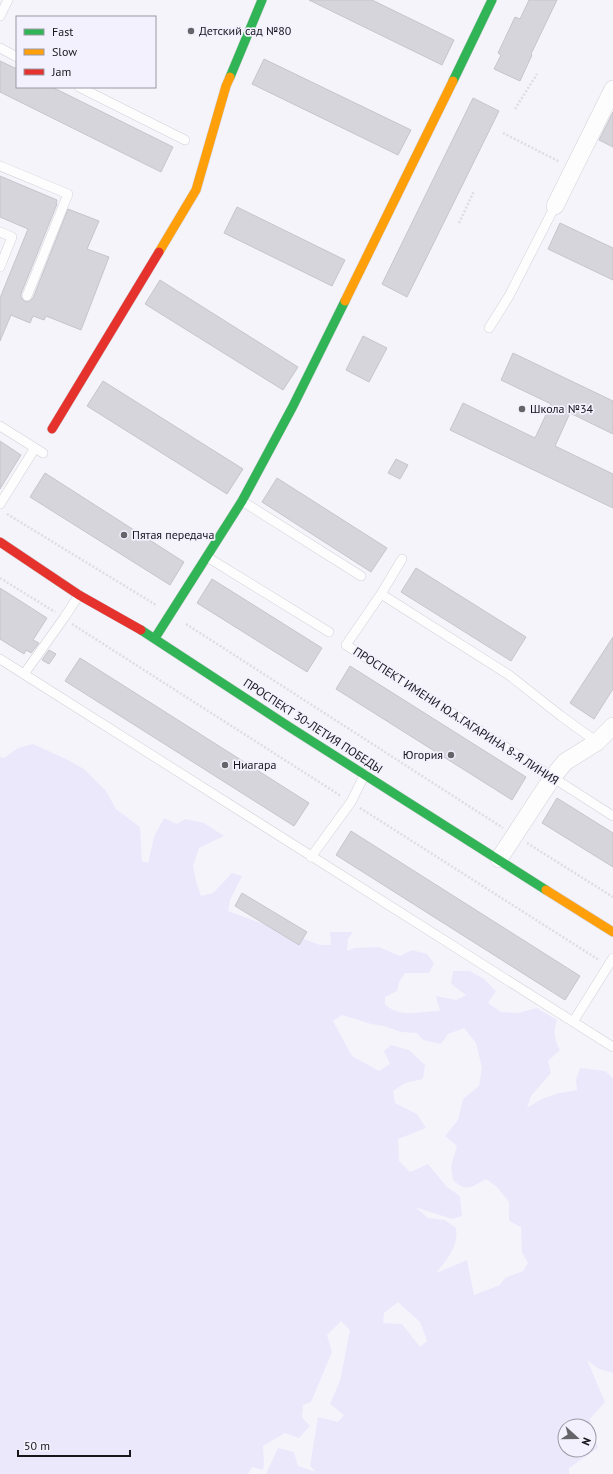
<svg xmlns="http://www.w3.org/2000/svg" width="613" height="1474" font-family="'PT Sans',sans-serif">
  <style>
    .green { fill: #ece8fc; fill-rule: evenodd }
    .building { fill: #d6d5db; stroke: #c6c5cb }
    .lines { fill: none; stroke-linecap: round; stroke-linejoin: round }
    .lane-casing { stroke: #d2d1d7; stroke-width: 10 }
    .street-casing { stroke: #d2d1d7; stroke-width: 18 }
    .fast-casing { stroke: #d2d1d7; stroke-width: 10 }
    .slow-casing { stroke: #d2d1d7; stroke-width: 10 }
    .jam-casing { stroke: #d2d1d7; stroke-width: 10 }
    .path { stroke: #dedde0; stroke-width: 2.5; stroke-dasharray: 2 2; stroke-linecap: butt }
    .lane { stroke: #fefdfe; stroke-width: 9 }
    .street { stroke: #fefdfe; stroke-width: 17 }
    .fast { stroke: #30b455; stroke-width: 9 }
    .slow { stroke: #ff9f0a; stroke-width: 9 }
    .jam { stroke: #e5322d; stroke-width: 9 }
    .poi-dot { fill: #656469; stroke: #f3f1fe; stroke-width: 1.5 }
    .labels { text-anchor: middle; stroke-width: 3.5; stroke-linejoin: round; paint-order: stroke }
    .poi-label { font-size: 12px; fill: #17161b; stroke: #f3f1fe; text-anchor: start }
    .street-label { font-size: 12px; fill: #17161b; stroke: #f3f1fe }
  </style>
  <rect width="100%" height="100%" fill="#f5f4fb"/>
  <path class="green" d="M 33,744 L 66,759 L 84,769 L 106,791 L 116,809 L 140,827 L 142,861 L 148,863 L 154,837 L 164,818 L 177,824 L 185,819 L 204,823 L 224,836 L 199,848 L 193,866 L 196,881 L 201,896 L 213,893 L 232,873 L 242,876 L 230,900 L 228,911 L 320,945 L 331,945 L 330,932 L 353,932 L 348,939 L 347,951 L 355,948 L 379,947 L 400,956 L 412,950 L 427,954 L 434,963 L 429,973 L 405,973 L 399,982 L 397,991 L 385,997 L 385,1004 C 400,1019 421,1011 440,1011 L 436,996 L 456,1000 L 466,995 L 451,984 L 453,971 L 470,971 L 484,979 L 496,991 L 488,1003 L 501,1012 L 518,1013 L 537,1008 L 557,1020 C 553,1031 554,1039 560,1050 L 548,1061 L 551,1073 L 531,1096 L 527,1108 C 544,1096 557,1093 577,1090 L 576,1080 L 580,1068 L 605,1071 L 613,1078 L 613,1373 L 599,1369 L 587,1360 L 605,1402 L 590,1419 L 598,1448 L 569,1468 L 569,1474 L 266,1474 L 278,1448 L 294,1452 L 298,1466 L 316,1472 L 310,1466 L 318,1417 L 338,1422 L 344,1415 L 330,1404 L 340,1381 L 350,1330 L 341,1321 L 327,1335 L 332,1352 L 311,1402 L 303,1405 L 302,1417 L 310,1426 L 299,1438 L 285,1433 L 263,1446 L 264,1464 L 263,1470 L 252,1467 L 248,1474 L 0,1474 L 0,757 L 4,758 L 18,748 ZM 342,1015 L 371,1024 L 384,1026 L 401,1032 L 417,1033 L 423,1040 L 441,1044 L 448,1034 L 464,1028 L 476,1043 L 482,1068 L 479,1086 L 463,1099 L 458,1120 L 445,1136 L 457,1146 L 451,1166 L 453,1180 C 467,1193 471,1187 486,1179 L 496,1186 L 509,1202 L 509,1221 L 521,1227 L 522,1252 L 528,1263 L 523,1271 L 505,1278 L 500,1285 L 474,1295 L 467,1260 L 436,1273 C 447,1260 459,1246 456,1228 L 445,1220 L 428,1218 L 415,1207 L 452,1219 L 462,1216 L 460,1196 L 447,1187 L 428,1164 L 410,1172 L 399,1161 L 398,1139 L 426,1128 L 417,1114 L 395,1103 L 393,1091 L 405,1083 L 423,1079 L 425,1065 L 409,1050 L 391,1045 L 384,1051 L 390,1064 L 379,1071 L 352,1056 L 333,1021 ZM 398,1302 L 420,1322 L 427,1341 L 420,1347 L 402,1324 L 383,1323 L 384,1313 ZM 565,1426 L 589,1426 L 589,1450 L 565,1450 Z"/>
  <path class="building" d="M 309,0 L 372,0 L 454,40 L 442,65 Z
    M 529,0 L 557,0 L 531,54 L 532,55 L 520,81 L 494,69 L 501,55 L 498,53 L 515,17 L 520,19 Z
    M 264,59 L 411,130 L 398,155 L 252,84 Z
    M 0,61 L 17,69 L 17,87 L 52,87 L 173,147 L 161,172 L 0,92 Z
    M 473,98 L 499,111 L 407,297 L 382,284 Z
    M 613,112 L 613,147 L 599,140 Z
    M 0,176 L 57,200 L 56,204 L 57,204 L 21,294 L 21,297 L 24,301 L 28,302 L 33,298 L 68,209 L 99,221 L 87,249 L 109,257 L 81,330 L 46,316 L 44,320 L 33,316 L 30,323 L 11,315 L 0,341 L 0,298 L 28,229 L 0,217 Z
    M 237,207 L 345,260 L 332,286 L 224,233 Z
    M 560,223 L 613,248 L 613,280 L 548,249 Z
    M 160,280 L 298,367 L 283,390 L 145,304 Z
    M 363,336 L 387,348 L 369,382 L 346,370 Z
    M 513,353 L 613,401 L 613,434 L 570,413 L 555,446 L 613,474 L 613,508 L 450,430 L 463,403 L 535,438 L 551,404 L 501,380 Z
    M 103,381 L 243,469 L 227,494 L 87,406 Z
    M 0,441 L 21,455 L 0,489 Z
    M 396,459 L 408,465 L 400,479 L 388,473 Z
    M 45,473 L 184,562 L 170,585 L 30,497 Z
    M 277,478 L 387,548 L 371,572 L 262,502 Z
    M 416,568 L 526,637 L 511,661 L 401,592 Z
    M 212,579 L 322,648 L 307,672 L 197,603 Z
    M 0,588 L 47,618 L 33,640 L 39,643 L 31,653 L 26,650 L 24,654 L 0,639 Z
    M 613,637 L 613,689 L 594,719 L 570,703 Z
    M 49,650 L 56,654 L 49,664 L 42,660 Z
    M 80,658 L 309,803 L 294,826 L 65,681 Z
    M 350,666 L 526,777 L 512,800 L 336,689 Z
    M 557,798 L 613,833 L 613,867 L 542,823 Z
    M 351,831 L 580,976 L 565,1000 L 336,855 Z
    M 242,893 L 307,932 L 299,945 L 235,906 Z"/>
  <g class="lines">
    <defs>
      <path id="lane" d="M 0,16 L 8,0
        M 0,48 L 17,57
        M 79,87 L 185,140
        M 0,166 L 68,194 L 27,296
        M 0,232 L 12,237 L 0,267
        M 489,328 L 509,296 L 555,206
        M 0,426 L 43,453
        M 242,501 L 361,576
        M 0,504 L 35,448
        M 207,557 L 329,632
        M 402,559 L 381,594 L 346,645 L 613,816
        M 381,594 L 509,675 L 561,716 L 597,742
        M 0,659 L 613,1047
        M 24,674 L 64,618 L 79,595
        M 311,857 L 351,802 L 365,774
        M 573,1022 L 613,958"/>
      <path id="street" d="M 555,206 L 613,89
        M 499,859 L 552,778 L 565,762 L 597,742 L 613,726"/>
      <path id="fast" d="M 230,77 L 262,0
        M 453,81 L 492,0
        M 141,630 L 291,728 L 546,890
        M 155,638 L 242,501 L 293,406 L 345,301"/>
      <path id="slow" d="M 159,252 L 196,190 L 226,86 L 230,77
        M 345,301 L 453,81
        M 546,890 L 613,932"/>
      <path id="jam" d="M 52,429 L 159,252
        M 0,542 L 79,595 L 141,630"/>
    </defs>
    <use href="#lane" class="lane-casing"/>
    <use href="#street" class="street-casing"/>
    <use href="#fast" class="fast-casing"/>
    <use href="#slow" class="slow-casing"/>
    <use href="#jam" class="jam-casing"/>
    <path class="path" d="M 515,109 L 537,74
      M 503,133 L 560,162
      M 459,223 L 474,191
      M 7,514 L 156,605
      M 0,578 L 55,612
      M 72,624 L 341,796
      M 186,624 L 503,828
      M 360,808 L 599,960
      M 527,843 L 613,897"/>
    <use href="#lane" class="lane"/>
    <use href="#street" class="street"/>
    <use href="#fast" class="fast"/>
    <use href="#slow" class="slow"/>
    <use href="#jam" class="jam"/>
  </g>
  <g class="poi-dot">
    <circle cx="191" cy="31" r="4"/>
    <circle cx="522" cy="409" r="4"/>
    <circle cx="124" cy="535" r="4"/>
    <circle cx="451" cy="755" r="4"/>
    <circle cx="225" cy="765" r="4"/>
  </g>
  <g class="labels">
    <g class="poi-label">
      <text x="199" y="35">Детский сад №80</text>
      <text x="530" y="413">Школа №34</text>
      <text x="132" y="539">Пятая передача</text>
      <text x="443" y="759" text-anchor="end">Югория</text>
      <text x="233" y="769">Ниагара</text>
    </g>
    <g class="street-label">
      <text transform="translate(456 716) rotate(33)" y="4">ПРОСПЕКТ ИМЕНИ Ю.А.ГАГАРИНА 8-Я ЛИНИЯ</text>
      <text transform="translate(313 726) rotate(33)" y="4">ПРОСПЕКТ 30-ЛЕТИЯ ПОБЕДЫ</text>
    </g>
  </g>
  <rect x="16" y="16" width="140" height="72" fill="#f3f1fe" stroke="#9b99a3"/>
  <rect x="24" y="29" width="20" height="6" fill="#30b455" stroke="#9b99a3"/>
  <text x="52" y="36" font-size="12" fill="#17161b">Fast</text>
  <rect x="24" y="49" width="20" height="6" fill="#ff9f0a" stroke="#9b99a3"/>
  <text x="52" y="56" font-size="12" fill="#17161b">Slow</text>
  <rect x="24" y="69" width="20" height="6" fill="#e5322d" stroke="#9b99a3"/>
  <text x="52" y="76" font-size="12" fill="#17161b">Jam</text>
  <g transform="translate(577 1438) rotate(111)"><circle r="19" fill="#f3f1fe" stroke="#9b99a3"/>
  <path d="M0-3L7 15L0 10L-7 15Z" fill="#656469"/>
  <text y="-6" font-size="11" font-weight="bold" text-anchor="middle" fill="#17161b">N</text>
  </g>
  <path d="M18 1450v6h112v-6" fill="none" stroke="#17161b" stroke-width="2"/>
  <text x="24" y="1450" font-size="12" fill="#17161b" stroke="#f3f1fe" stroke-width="3" paint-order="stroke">50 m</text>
</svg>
